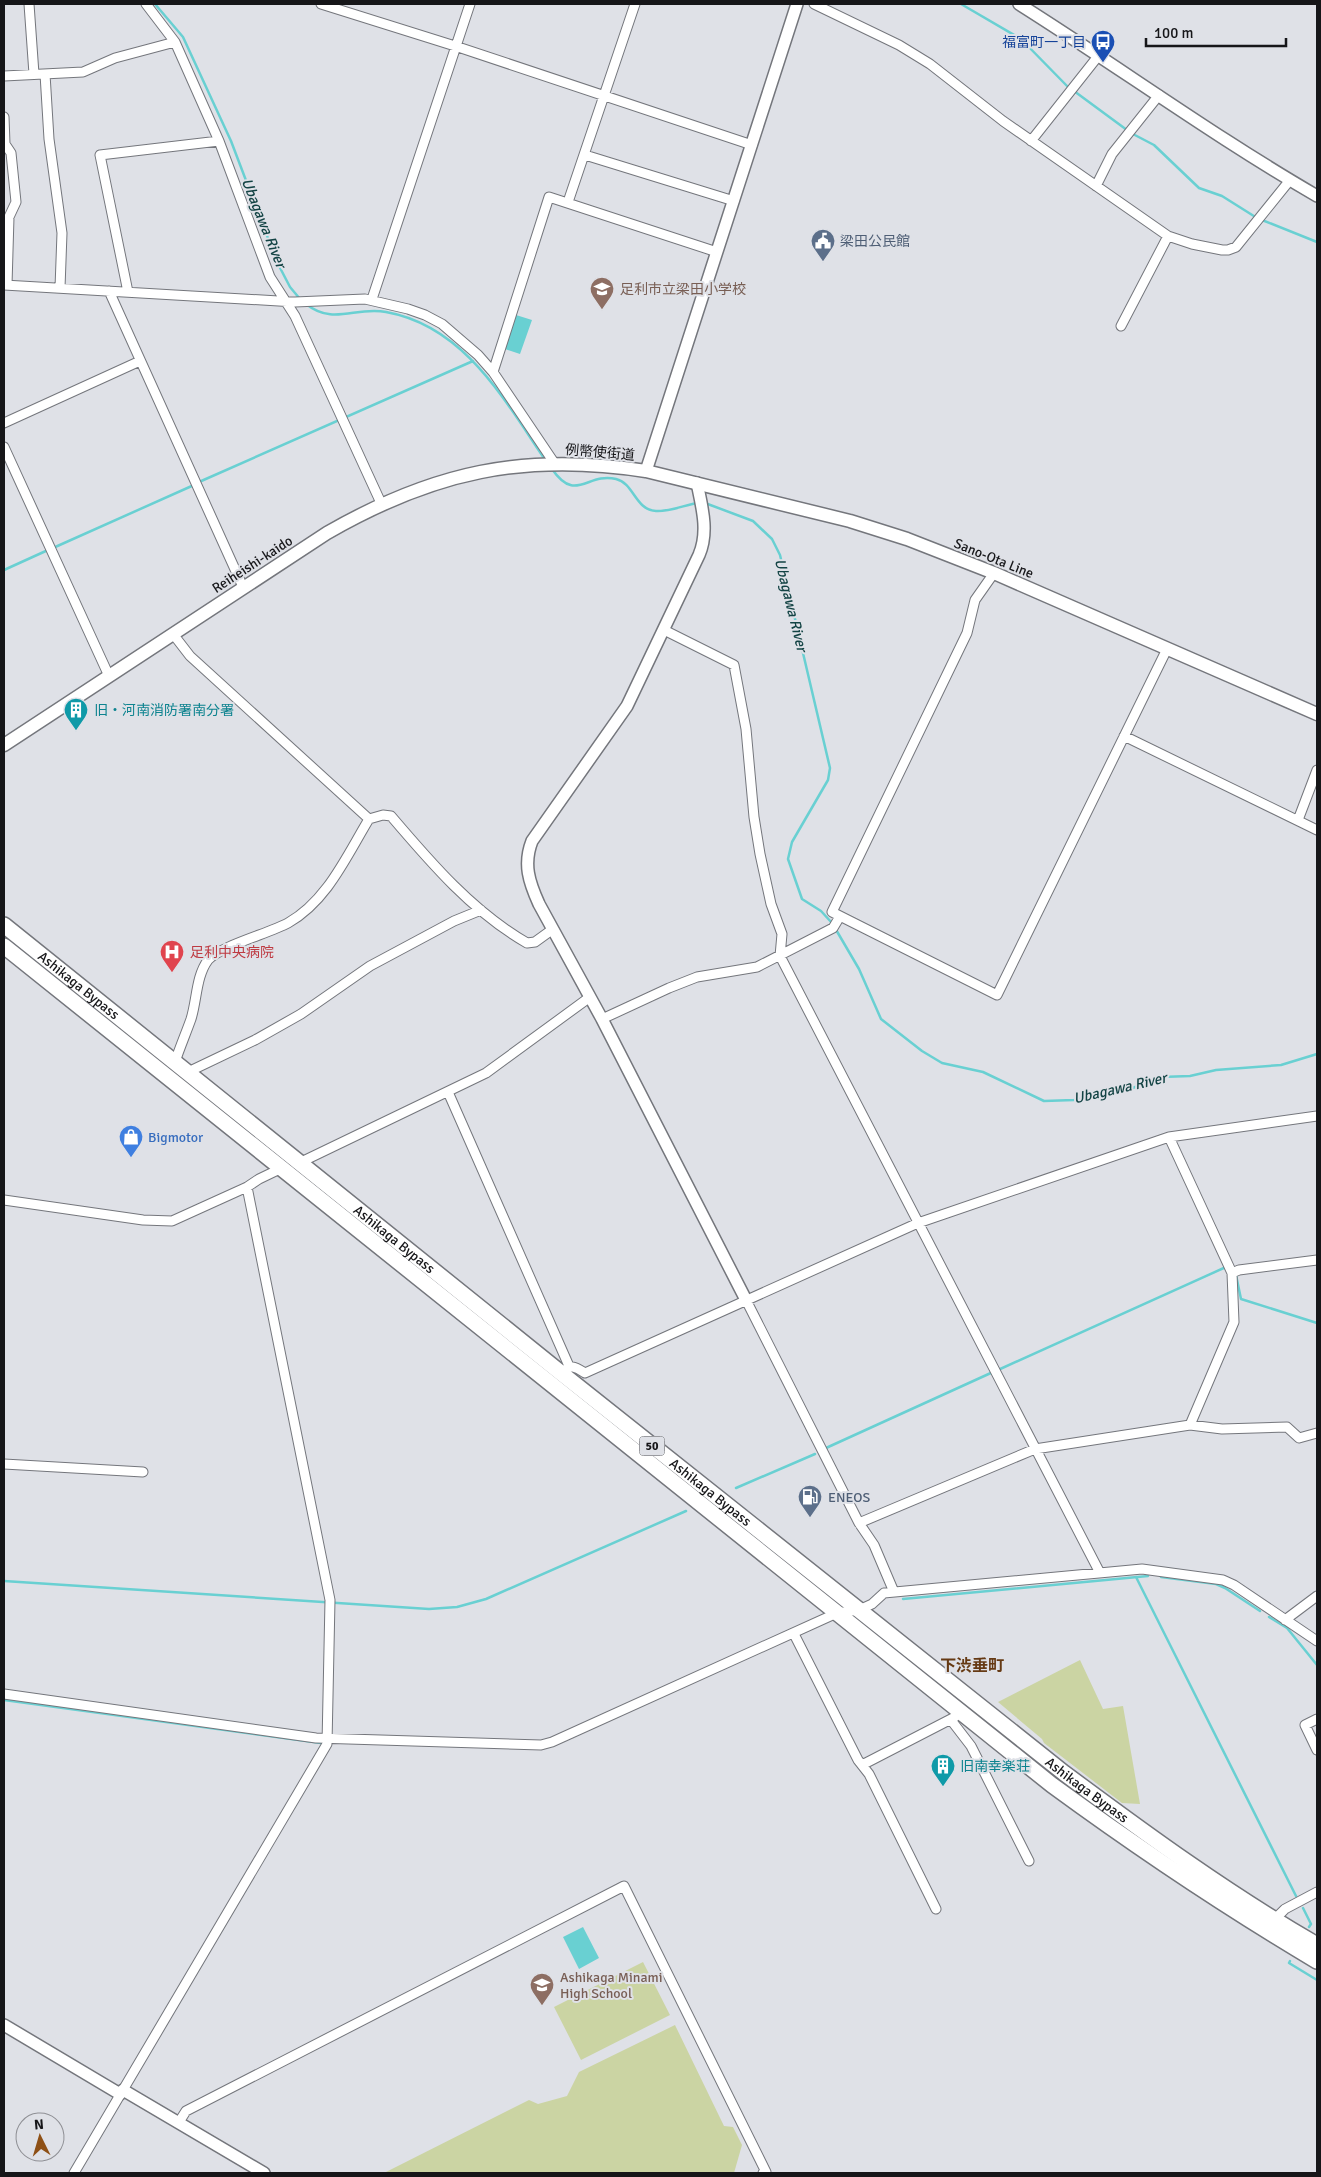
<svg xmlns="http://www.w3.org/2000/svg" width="1321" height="2177" font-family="Signika,'Noto Sans JP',sans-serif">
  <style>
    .green { fill: #cbd4a3 }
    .water { fill: #69d0d2 }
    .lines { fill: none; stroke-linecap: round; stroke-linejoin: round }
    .stream { stroke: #69d0d2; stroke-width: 2.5 }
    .minor-casing { stroke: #74767c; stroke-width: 11 }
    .tertiary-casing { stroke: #74767c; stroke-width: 14 }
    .secondary-casing { stroke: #74767c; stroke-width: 15 }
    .trunk-casing { stroke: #74767c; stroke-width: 18 }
    .minor { stroke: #fff; stroke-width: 9 }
    .tertiary { stroke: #fff; stroke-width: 11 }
    .secondary { stroke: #fff; stroke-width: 12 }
    .trunk { stroke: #fff; stroke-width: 15 }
    .labels { text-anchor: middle; stroke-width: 4; stroke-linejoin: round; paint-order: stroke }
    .shield { fill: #dfe1e7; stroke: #525357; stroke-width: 1 }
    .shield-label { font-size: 12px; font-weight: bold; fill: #161619 }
    .transit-label { font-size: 14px; fill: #164399; stroke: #dfe1e7; text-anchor: end }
    .service-label { font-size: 14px; fill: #4e5e75; stroke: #dfe1e7; text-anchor: start }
    .education-label { font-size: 14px; fill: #785e54; stroke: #dfe1e7; text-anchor: start }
    .street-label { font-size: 14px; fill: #161619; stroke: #dfe1e7 }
    .culture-label { font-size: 14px; fill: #0d838f; stroke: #dfe1e7; text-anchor: start }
    .health-label { font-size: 14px; fill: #be3a42; stroke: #dfe1e7; text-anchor: start }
    .shop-label { font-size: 14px; fill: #366cbe; stroke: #dfe1e7; text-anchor: start }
    .water-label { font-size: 15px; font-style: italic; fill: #134344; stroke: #dfe1e7 }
    .quarter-label { font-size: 16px; font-weight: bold; fill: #663a14; stroke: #dfe1e7 }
  </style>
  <rect width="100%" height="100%" fill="#dfe1e7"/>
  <path class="green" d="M 1080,1660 L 1103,1709 L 1123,1706 L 1140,1804 L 1122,1803 L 1044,1743 L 1042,1739 L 998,1702 Z
    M 643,1962 L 670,2015 L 581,2060 L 554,2007 Z
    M 675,2025 L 724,2126 L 733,2127 L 742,2145 L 734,2173 L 384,2173 L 529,2100 L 538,2104 L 567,2096 L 579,2072 Z"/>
  <path class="water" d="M 516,315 L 532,320 L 520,354 L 505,349 Z
    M 583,1927 L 599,1958 L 579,1969 L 563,1937 Z"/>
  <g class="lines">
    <path class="stream" d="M 155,4 L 183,37 L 231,141 L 277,262 L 290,287 L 300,299
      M 961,4 L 1021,39 L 1069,88
      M 1074,91 L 1131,133 L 1154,145 L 1199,188 L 1222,196 L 1257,218
      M 1262,220 L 1317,242
      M 306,304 C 334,326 355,306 386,312 C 465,326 505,401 546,461
      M 552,469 C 576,504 587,472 616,479 C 634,483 635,510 656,511 C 669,512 685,505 697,503
      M 199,482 L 473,361
      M 705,503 L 753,521 L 772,539 L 780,555 L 830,768 L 828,780 L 792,842 L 788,859 L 802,899 L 821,911 L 832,923
      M 53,548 L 194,485
      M 4,570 L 48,550
      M 835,928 L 859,969 L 881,1019 L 922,1051 L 942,1063 L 983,1072 L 1044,1101 L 1074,1100 L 1130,1089 L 1161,1077 L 1190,1076 L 1216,1070 L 1281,1065 L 1317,1054
      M 1236,1275 L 1241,1299 L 1317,1323
      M 998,1370 L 1226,1267
      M 826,1448 L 993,1372
      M 736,1488 L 815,1454
      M 1136,1577 L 1296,1896
      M 1161,1577 L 1216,1584 L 1225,1588 L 1260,1611
      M 4,1581 L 429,1609 L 457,1607 L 486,1599 L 686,1511
      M 903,1599 L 1148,1576
      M 1269,1617 L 1287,1628 L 1317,1665
      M 4,1700 L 321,1743
      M 1303,1908 L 1311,1924 L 1309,1927
      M 1290,1961 L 1289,1963 L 1317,1980"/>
    <defs>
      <path id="minor" d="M 29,4 L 34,74
        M 146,4 L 175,42 L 219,141 L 270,277 L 295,316 L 381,503
        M 321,4 L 455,46 L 752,145
        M 814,4 L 899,45 L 930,64 L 1003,121 L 1168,236 L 1192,244 L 1222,250 L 1228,250 L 1236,247 L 1290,180
        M 45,74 L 49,139 L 62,233 L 60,288
        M 4,76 L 83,72 L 115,58 L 175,42
        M 4,117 L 5,144 L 11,153 L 16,202 L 9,217 L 7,285
        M 1031,141 L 1099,55
        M 585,155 L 734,201
        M 1096,186 L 1112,154 L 1159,95
        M 568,202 L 635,4
        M 4,285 L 295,302 L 365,299 L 408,309 L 425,315 L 442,324 L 478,355 L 493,372 L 555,464
        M 109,291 L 243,587
        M 128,292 L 100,155 L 219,141
        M 372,299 L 470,4
        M 1121,326 L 1168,236
        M 493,372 L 549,197 L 717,252
        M 4,423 L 140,361
        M 4,447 L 109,676
        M 994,573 L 975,600 L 967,633 L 832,912 L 997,995 L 1167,649
        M 664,630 L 734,665 L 746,729 L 754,817 L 760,854 L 771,904 L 782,934 L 780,956 L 1100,1573
        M 173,634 L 190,656 L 369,819 L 383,815 L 391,816 C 431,863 473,912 527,943 L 535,942 L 553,929
        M 1124,736 L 1317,830
        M 1298,820 L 1317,770
        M 602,1019 L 669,988 L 697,977 L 757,967 L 833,928 L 839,918
        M 175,1062 C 180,1047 186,1033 191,1019 C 197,1000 196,976 208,960 C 220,946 270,933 288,923 C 327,901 346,857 369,819
        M 188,1072 L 255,1040 L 301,1014 L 370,966 L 454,921 L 481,910
        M 448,1092 L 569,1366
        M 1169,1137 L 1232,1273 L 1234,1322 L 1190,1425
        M 297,1164 L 486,1073 L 590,997
        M 4,1200 L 143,1220 L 172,1221 L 247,1187 L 259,1179 L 284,1167
        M 1232,1273 L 1239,1270 L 1317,1260
        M 746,1300 L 859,1523 L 874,1545 L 894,1592
        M 561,1373 C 571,1364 574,1366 585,1373 L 918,1223 L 1169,1137 L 1317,1116
        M 4,1464 L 143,1472
        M 859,1523 L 1035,1449 L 1190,1425 L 1222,1429 L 1287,1427 L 1299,1438 L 1317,1433
        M 1285,1620 L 1317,1596
        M 794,1634 L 858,1760 L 869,1774 L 936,1909
        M 4,1694 L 316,1738 L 541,1745 L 552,1742 L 837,1613 L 859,1610 L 872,1604 L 884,1593 L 1142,1569 L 1223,1580 L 1234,1585 L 1317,1641
        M 1317,1719 L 1305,1725 L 1317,1750
        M 951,1720 L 971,1746 L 1029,1861
        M 862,1765 L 955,1717
        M 1274,1920 L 1285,1909 L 1317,1892
        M 179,2122 L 186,2111 L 624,1886 L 766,2172 L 763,2173
        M 74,2173 L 327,1744 L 330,1600 L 247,1187"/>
      <path id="tertiary" d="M 1019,4 C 1119,67 1215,137 1317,196
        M 646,471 L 797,4
        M 697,483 C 702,507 709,532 699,555 L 627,706 L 532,841 C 523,864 529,882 539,904 L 602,1019 L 746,1300
        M 4,2025 L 120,2094
        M 123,2090 L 264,2173"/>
      <path id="secondary" d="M 4,745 L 327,533 C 433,472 524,452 646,471 L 850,521 L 907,539 L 994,573 L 1317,714"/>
      <g id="trunk">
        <path id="s1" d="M 4,925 L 561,1373 L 1064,1773 C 1146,1834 1228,1894 1317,1945"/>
        <path d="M 4,946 L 1052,1785 C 1138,1848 1226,1907 1317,1961"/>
      </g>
    </defs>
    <use href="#minor" class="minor-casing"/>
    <use href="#tertiary" class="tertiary-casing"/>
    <use href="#secondary" class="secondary-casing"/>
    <use href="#trunk" class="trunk-casing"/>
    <use href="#minor" class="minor"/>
    <use href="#tertiary" class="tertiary"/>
    <use href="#secondary" class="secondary"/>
    <use href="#trunk" class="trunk"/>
  </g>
  <defs>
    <symbol id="bus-pin" viewBox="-11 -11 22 30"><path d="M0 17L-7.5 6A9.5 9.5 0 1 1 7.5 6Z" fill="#1a4fb4" stroke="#dfe1e7"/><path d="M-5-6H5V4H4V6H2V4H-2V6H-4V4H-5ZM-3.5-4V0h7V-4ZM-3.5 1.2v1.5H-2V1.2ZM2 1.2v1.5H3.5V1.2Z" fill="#fff"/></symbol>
    <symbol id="civic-pin" viewBox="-11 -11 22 30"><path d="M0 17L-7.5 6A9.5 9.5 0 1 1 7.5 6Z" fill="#5c6f8a" stroke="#dfe1e7"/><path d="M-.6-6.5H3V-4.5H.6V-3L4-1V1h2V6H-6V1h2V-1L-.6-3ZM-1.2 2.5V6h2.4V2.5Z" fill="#fff"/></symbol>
    <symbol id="school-pin" viewBox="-11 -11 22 30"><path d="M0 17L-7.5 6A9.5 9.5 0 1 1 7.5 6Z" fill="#8d6e63" stroke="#dfe1e7"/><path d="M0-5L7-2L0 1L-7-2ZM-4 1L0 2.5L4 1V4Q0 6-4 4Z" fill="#fff"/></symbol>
    <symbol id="building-pin" viewBox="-11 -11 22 30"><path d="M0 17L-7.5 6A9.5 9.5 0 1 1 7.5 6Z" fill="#0f9aa8" stroke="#dfe1e7"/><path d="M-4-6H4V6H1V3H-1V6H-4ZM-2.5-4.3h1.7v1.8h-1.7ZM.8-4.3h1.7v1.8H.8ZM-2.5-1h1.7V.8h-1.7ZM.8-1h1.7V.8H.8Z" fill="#fff"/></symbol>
    <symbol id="hospital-pin" viewBox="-11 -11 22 30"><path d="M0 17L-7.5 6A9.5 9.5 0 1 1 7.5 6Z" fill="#e0444e" stroke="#dfe1e7"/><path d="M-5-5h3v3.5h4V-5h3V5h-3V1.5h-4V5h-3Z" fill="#fff"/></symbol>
    <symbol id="shop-pin" viewBox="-11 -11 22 30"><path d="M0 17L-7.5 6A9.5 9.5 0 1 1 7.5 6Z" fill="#3f7fe0" stroke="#dfe1e7"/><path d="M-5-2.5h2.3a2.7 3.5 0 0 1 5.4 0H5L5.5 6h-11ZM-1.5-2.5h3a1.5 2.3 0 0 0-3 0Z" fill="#fff"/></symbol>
    <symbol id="fuel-pin" viewBox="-11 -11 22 30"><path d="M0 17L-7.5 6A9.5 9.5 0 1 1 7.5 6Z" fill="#5c6f8a" stroke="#dfe1e7"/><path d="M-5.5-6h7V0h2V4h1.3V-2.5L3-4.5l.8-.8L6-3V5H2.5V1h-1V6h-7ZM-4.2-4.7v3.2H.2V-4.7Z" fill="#fff"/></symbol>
  </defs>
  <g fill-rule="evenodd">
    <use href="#bus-pin" x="1089" y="28" width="28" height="38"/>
    <use href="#civic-pin" x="809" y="227" width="28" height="38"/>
    <use href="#school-pin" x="588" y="275" width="28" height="38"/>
    <use href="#building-pin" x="62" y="696" width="28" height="38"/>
    <use href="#hospital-pin" x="158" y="938" width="28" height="38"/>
    <use href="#shop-pin" x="117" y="1123" width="28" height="38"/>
    <use href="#fuel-pin" x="796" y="1483" width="28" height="38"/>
    <use href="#building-pin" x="929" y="1752" width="28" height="38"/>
    <use href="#school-pin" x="528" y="1971" width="28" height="38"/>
  </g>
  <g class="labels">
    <rect class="shield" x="639.5" y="1436.5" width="25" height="19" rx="4"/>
    <g class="shield-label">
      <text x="652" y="1450">50</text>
    </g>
    <g class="transit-label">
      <text x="1086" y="47">福富町一丁目</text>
    </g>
    <g class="service-label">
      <text x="840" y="246">梁田公民館</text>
      <text x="828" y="1502">ENEOS</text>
    </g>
    <g class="education-label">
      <text x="620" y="294">足利市立梁田小学校</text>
      <text x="560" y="1982">Ashikaga Minami<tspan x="560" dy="16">High School</tspan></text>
    </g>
    <g class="street-label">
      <text transform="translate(600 452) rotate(5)" y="5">例幣使街道</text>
      <text transform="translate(994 558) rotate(22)" y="5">Sano-Ota Line</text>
      <text transform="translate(252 564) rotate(-33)" y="5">Reiheishi-kaido</text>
      <text dy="5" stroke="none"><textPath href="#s1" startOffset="96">Ashikaga Bypass</textPath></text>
      <text dy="5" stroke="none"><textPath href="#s1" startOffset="501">Ashikaga Bypass</textPath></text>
      <text dy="5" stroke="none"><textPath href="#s1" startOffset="906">Ashikaga Bypass</textPath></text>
      <text dy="5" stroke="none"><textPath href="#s1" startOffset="1386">Ashikaga Bypass</textPath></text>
    </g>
    <g class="culture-label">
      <text x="94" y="715">旧・河南消防署南分署</text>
      <text x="960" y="1771">旧南幸楽荘</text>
    </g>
    <g class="health-label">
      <text x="190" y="957">足利中央病院</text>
    </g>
    <g class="shop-label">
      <text x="148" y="1142">Bigmotor</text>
    </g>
    <g class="water-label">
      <text transform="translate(264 223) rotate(68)" y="5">Ubagawa River</text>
      <text transform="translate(791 605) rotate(76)" y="5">Ubagawa River</text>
      <text transform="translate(1120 1088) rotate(-13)" y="5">Ubagawa River</text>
    </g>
    <g class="quarter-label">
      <text x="972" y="1671">下渋垂町</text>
    </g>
  </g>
  <rect width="1321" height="2177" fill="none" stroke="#161619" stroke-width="10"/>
  <g transform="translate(40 2137) rotate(355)"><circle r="24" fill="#dfe1e7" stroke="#8f9095"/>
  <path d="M0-4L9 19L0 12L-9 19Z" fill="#8e5016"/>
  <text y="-8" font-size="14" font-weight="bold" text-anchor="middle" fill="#161619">N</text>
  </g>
  <path d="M1146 38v8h140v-8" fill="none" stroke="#161619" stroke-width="2.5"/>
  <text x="1154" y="38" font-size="15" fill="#161619" stroke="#dfe1e7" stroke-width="4" paint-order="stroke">100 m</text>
</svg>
